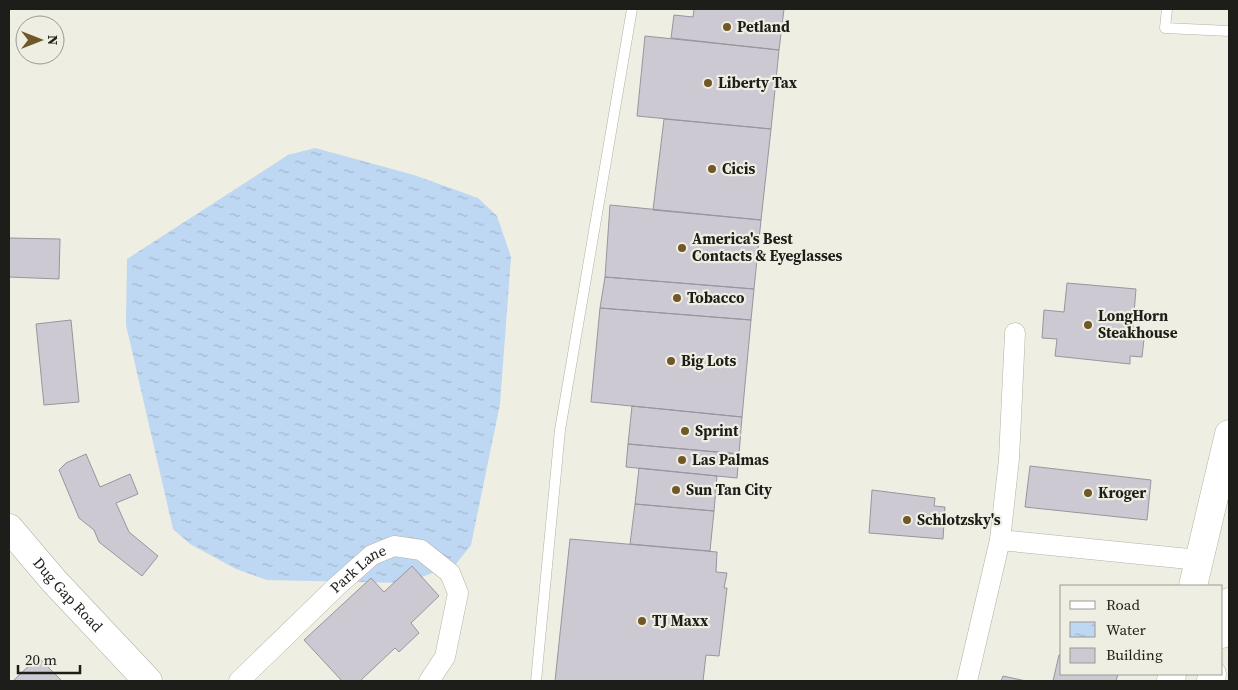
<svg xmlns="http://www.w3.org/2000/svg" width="1238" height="690" font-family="'Source Serif 4',serif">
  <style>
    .water { fill: url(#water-ripples) }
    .building { fill: #ccc9d3; stroke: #98959f }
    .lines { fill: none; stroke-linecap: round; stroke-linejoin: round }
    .lane-casing { stroke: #b3b1a6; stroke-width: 11 }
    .street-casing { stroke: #b3b1a6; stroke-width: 21 }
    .secondary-casing { stroke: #b3b1a6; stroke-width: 29 }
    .primary-casing { stroke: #b3b1a6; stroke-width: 29 }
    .lane { stroke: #fff; stroke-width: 10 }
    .street { stroke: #fff; stroke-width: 20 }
    .secondary { stroke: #fff; stroke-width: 28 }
    .primary { stroke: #fff; stroke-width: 28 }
    .poi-dot { fill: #715829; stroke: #efeee2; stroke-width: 2 }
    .labels { text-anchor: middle; stroke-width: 4.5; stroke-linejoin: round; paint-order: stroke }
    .poi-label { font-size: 15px; font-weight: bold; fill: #1d1d19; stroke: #efeee2; text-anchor: start }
    .street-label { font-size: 15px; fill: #1d1d19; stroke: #efeee2 }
  </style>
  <defs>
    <pattern id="water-ripples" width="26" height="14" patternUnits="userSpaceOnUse" patternTransform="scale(1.25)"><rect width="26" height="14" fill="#bed7f2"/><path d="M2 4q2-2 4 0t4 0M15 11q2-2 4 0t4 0" fill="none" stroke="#a3b8cf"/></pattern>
  </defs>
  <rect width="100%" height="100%" fill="#efeee2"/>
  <path class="water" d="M 315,148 L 414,175 L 478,198 L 497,216 L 511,257 L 500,404 L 471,545 L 456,564 L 406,583 L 267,580 L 236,569 L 190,544 L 173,529 L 126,325 L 127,259 L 288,155 Z"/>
  <path class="building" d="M 694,9 L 784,9 L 779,50 L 671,38 L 674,15 L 693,17 Z
    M 645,36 L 779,50 L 771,129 L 637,116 Z
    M 664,119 L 771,129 L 761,220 L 653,210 Z
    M 610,205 L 761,220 L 754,289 L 605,277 Z
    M 9,238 L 60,239 L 59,279 L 9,277 Z
    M 605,277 L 754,289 L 751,320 L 600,308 Z
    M 1067,283 L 1136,289 L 1132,338 L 1144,339 L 1142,357 L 1130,356 L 1130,364 L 1055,356 L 1057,339 L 1042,338 L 1044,310 L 1064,312 Z
    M 600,308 L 751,320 L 742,417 L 591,402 Z
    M 71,320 L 79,402 L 44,405 L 36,324 Z
    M 632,406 L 742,417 L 739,454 L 628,444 Z
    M 628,444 L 739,454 L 737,478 L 626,467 Z
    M 86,454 L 100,487 L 130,474 L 138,494 L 116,503 L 129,532 L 158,556 L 142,576 L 99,542 L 94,530 L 79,518 L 59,470 L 66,463 Z
    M 1030,466 L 1151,480 L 1147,520 L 1025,507 Z
    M 639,468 L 717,476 L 714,511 L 635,504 Z
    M 872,490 L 935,498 L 934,506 L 945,507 L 943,539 L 869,533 Z
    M 635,504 L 714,511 L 710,551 L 630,544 Z
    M 570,539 L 717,552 L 716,572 L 727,573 L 724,588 L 727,588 L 719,656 L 706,655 L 703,681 L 555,681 Z
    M 412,566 L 439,596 L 411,623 L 419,633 L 399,652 L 395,648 L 360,681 L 342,681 L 304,640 L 371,578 L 384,592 Z
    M 1059,655 L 1062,655 L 1062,674 L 1118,674 L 1116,681 L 1053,681 Z
    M 38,657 L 62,681 L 13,681 Z
    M 1003,676 L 1026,681 L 1001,681 Z"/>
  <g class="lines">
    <defs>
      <path id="lane" d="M 1167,9 L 1165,28 L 1229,31
        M 536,681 L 560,430 L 632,9"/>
      <g id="street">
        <path d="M 1015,333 L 1009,459 L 1000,540 L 1199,560"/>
        <path id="s1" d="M 239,681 L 336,587 L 372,555 L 394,546 L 421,550 L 450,573 L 458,593 L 445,657 L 429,681"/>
        <path d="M 967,681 L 1000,540"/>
      </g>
      <g id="secondary">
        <path id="s2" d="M 9,528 L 54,581 L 148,681"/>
      </g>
      <path id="primary" d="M 1193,586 L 1229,434
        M 1222,634 L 1229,602
        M 1171,681 L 1172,674
        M 1211,681 L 1212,674"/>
    </defs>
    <use href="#lane" class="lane-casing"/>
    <use href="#street" class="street-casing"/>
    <use href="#secondary" class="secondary-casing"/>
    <use href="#primary" class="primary-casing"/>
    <use href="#lane" class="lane"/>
    <use href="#street" class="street"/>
    <use href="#secondary" class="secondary"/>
    <use href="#primary" class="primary"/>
  </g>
  <g class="poi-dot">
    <circle cx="727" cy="27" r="5"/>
    <circle cx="708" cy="83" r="5"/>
    <circle cx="712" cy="169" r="5"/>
    <circle cx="682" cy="248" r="5"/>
    <circle cx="677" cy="298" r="5"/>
    <circle cx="1088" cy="325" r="5"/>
    <circle cx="671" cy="361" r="5"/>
    <circle cx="685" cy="431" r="5"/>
    <circle cx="682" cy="460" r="5"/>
    <circle cx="676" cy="490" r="5"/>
    <circle cx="1088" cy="493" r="5"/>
    <circle cx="907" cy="520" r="5"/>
    <circle cx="642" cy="621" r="5"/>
  </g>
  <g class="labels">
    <g class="poi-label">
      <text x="737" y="32">Petland</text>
      <text x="718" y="88">Liberty Tax</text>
      <text x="722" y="174">Cicis</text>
      <text x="692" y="244">America's Best<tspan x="692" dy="17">Contacts &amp; Eyeglasses</tspan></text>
      <text x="687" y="303">Tobacco</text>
      <text x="1098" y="321">LongHorn<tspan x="1098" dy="17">Steakhouse</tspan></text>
      <text x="681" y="366">Big Lots</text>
      <text x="695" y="436">Sprint</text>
      <text x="692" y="465">Las Palmas</text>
      <text x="686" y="495">Sun Tan City</text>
      <text x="1098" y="498">Kroger</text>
      <text x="917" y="525">Schlotzsky's</text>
      <text x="652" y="626">TJ Maxx</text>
    </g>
    <g class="street-label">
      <text dy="5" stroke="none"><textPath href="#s1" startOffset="164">Park Lane</textPath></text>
      <text dy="5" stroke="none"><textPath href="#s2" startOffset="89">Dug Gap Road</textPath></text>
    </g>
  </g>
  <rect width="1238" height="690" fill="none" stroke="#1d1d19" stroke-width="20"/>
  <rect x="1060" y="585" width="162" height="90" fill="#efeee2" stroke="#9b9a92"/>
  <rect x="1070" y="601" width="25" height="8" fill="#ffffff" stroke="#9b9a92"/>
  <text x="1106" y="610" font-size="15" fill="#1d1d19">Road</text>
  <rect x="1070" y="622" width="25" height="15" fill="url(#water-ripples)" stroke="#9b9a92"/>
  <text x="1106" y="635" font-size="15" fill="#1d1d19">Water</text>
  <rect x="1070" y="648" width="25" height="15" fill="#ccc9d3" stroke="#9b9a92"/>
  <text x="1106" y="660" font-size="15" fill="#1d1d19">Building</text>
  <g transform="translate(40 40) rotate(90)"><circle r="24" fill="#efeee2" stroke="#9b9a92"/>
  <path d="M0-4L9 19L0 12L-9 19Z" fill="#715829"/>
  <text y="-8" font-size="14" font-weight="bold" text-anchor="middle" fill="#1d1d19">N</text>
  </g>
  <path d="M18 665v8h62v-8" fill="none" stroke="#1d1d19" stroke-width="2.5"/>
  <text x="25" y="665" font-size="15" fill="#1d1d19" stroke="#efeee2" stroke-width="4" paint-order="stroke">20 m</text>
</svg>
